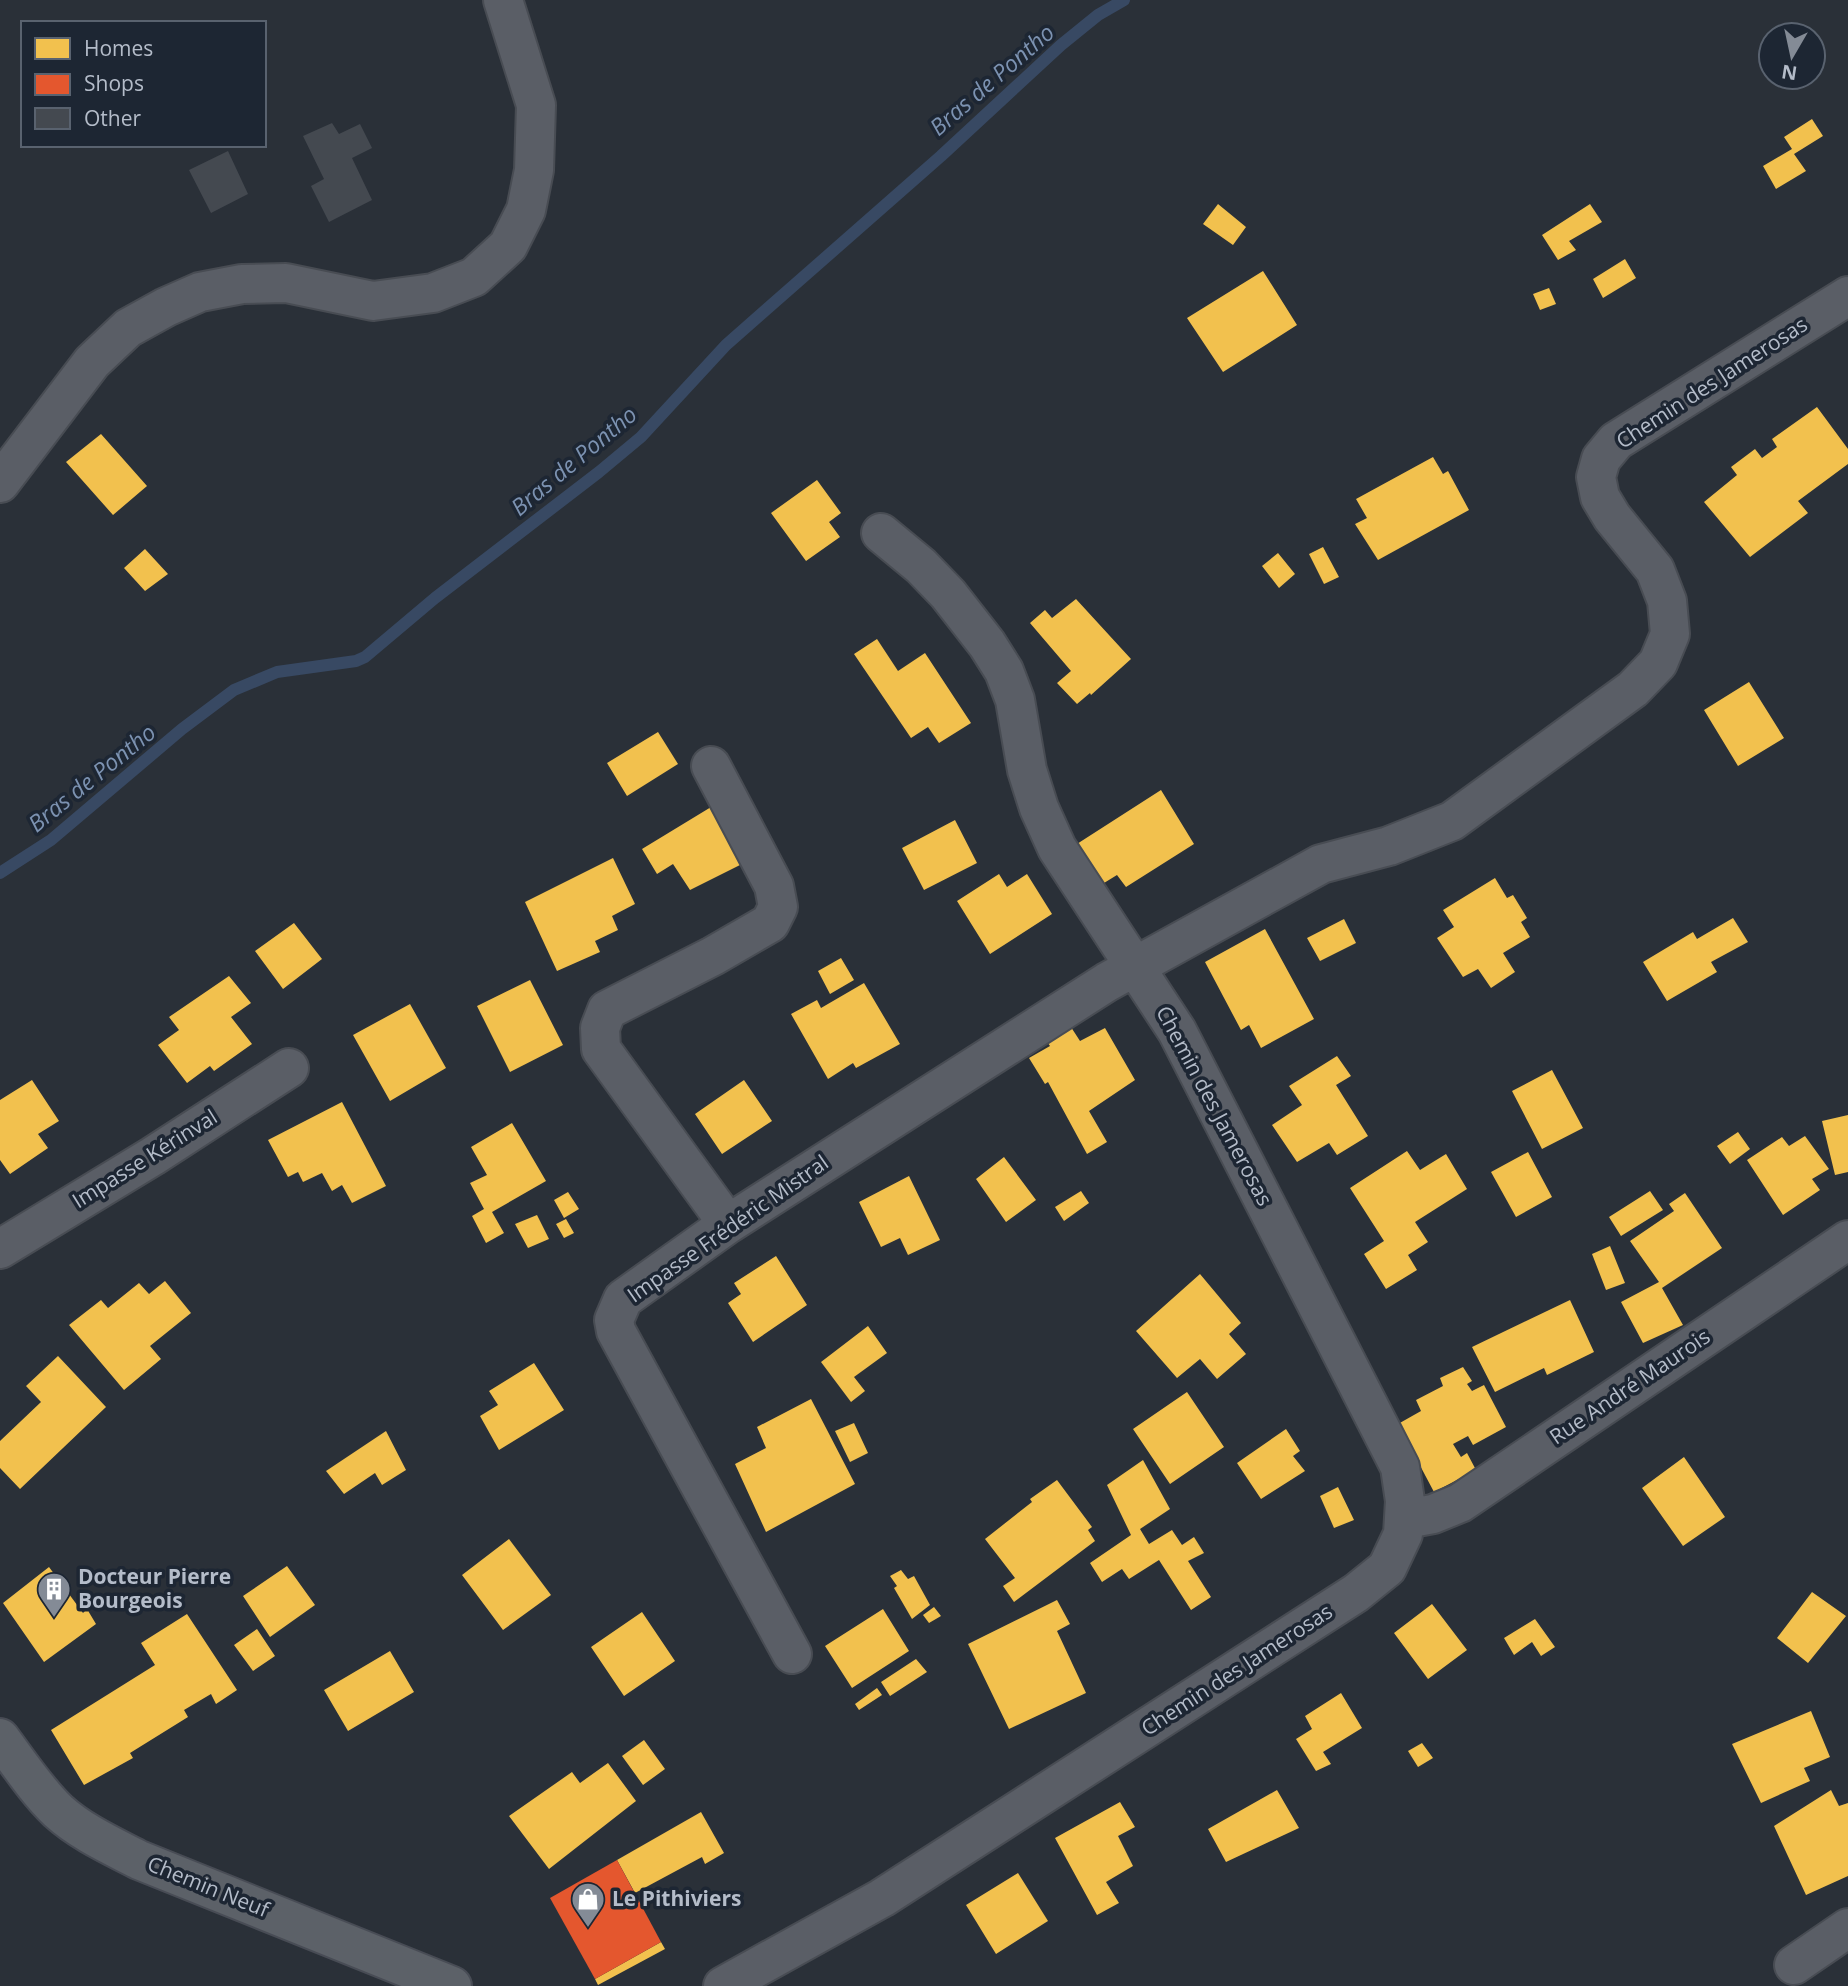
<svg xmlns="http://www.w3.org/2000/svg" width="1848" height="1986" font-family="'Open Sans',sans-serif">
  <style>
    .homes { fill: #f2c14e }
    .shops { fill: #e4572e }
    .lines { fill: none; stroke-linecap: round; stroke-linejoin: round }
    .stream { stroke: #384963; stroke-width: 12 }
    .building { fill: #444950 }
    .minor-casing { stroke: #484c53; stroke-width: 42 }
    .major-casing { stroke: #484c55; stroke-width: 42 }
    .minor { stroke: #5a5e66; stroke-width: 38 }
    .major { stroke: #5c6168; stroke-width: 38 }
    .labels { text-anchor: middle; stroke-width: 7; stroke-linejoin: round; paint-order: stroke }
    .street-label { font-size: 21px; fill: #b4bcc9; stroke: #1d2633 }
    .poi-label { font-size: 21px; font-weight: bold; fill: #b4bcc9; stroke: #1d2633; text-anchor: start }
    .water-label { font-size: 23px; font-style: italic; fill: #7c92b1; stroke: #1d2633 }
  </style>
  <rect width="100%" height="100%" fill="#2a3038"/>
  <path class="homes" d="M 1812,119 L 1823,136 L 1794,154 L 1806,171 L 1776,189 L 1763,166 L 1792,149 L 1784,137 Z
    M 1218,204 L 1246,227 L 1233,245 L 1203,224 Z
    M 1590,204 L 1602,222 L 1569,241 L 1576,250 L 1558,260 L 1542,235 Z
    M 1625,259 L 1636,278 L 1603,298 L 1593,279 Z
    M 1263,271 L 1297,325 L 1223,372 L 1187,318 Z
    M 1549,288 L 1556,304 L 1540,310 L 1533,294 Z
    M 1817,407 L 1848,449 L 1848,464 L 1798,501 L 1808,513 L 1750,557 L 1704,502 L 1737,475 L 1731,467 L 1755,449 L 1762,458 L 1777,447 L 1772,439 Z
    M 101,434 L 147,486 L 113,515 L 66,462 Z
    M 1433,457 L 1443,474 L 1448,471 L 1469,510 L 1378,560 L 1355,524 L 1367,518 L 1356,499 Z
    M 817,480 L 841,513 L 829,522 L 840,537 L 806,561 L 771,513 Z
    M 1323,547 L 1339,577 L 1324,584 L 1309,554 Z
    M 145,549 L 168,574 L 145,591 L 124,568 Z
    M 1278,553 L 1295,574 L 1279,588 L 1262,566 Z
    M 1076,599 L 1131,659 L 1091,695 L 1090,693 L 1077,704 L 1057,683 L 1071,671 L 1030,623 L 1045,610 L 1052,618 Z
    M 877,639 L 898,671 L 925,653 L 971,723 L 939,743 L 928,727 L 911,738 L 854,654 Z
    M 1749,682 L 1784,738 L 1738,766 L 1704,710 Z
    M 658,732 L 678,764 L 627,796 L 607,763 Z
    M 1161,790 L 1194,844 L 1126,887 L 1117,875 L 1091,891 L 1066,851 Z
    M 716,804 L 748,861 L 690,890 L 673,864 L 657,874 L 642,849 Z
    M 955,820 L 977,863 L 924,890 L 902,848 Z
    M 613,858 L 635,904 L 612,916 L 618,930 L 595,941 L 600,952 L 557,971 L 525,902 Z
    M 999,874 L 1007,887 L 1027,874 L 1052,914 L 990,954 L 957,901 Z
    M 1495,878 L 1507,898 L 1513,895 L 1527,918 L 1521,922 L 1530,937 L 1503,953 L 1515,972 L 1491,988 L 1478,969 L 1463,977 L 1437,938 L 1454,927 L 1443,910 Z
    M 1733,918 L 1748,942 L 1711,962 L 1717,972 L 1667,1001 L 1643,962 L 1693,932 L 1697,939 Z
    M 1344,919 L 1356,943 L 1320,961 L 1307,938 Z
    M 294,923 L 322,959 L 283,989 L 255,951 Z
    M 1265,929 L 1314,1019 L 1261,1048 L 1249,1025 L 1241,1030 L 1205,962 Z
    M 841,958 L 854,980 L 830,994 L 818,971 Z
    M 229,976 L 251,1003 L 231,1017 L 252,1044 L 214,1071 L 210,1066 L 187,1083 L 158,1045 L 179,1030 L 169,1017 Z
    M 530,980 L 563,1045 L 510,1072 L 477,1006 Z
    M 864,983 L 900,1044 L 856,1068 L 853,1063 L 828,1079 L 791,1014 L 817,1000 L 821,1008 Z
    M 410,1004 L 446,1068 L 390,1101 L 353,1035 Z
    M 1069,1024 L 1080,1041 L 1105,1028 L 1135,1080 L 1089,1111 L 1107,1142 L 1087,1154 L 1048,1082 L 1045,1084 L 1029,1058 L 1050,1046 L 1045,1039 Z
    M 1337,1056 L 1351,1076 L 1336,1085 L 1368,1136 L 1337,1155 L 1329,1143 L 1297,1162 L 1272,1125 L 1302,1105 L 1289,1086 Z
    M 1552,1070 L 1583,1128 L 1542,1149 L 1512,1091 Z
    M 32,1080 L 59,1121 L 38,1134 L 48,1148 L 10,1174 L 0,1160 L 0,1100 Z
    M 744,1080 L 772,1121 L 722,1154 L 695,1114 Z
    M 342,1102 L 386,1186 L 352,1203 L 342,1185 L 332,1191 L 322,1173 L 303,1182 L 298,1172 L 288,1177 L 268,1140 Z
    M 1848,1115 L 1848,1172 L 1835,1175 L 1822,1121 Z
    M 512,1123 L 546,1181 L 492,1212 L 504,1233 L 486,1243 L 472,1216 L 484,1209 L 470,1183 L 487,1175 L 471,1147 Z
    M 1738,1132 L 1750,1149 L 1730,1164 L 1717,1146 Z
    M 1805,1136 L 1829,1169 L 1812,1179 L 1820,1190 L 1783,1215 L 1747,1160 L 1782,1137 L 1789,1146 Z
    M 1407,1151 L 1420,1170 L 1446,1154 L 1467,1189 L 1415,1222 L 1428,1242 L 1408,1255 L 1417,1270 L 1386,1289 L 1364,1254 L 1384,1241 L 1350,1188 Z
    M 1528,1152 L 1552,1197 L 1516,1217 L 1491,1172 Z
    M 1004,1157 L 1036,1200 L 1006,1222 L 976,1179 Z
    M 909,1176 L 940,1240 L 908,1255 L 900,1238 L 881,1247 L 859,1202 Z
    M 1081,1191 L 1089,1203 L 1064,1221 L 1055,1207 Z
    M 1650,1191 L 1663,1210 L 1621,1236 L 1609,1217 Z
    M 568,1192 L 579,1209 L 564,1218 L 554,1200 Z
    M 1685,1193 L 1722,1248 L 1662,1288 L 1683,1325 L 1643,1343 L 1621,1302 L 1659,1282 L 1630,1241 L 1674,1211 L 1669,1204 Z
    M 537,1215 L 549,1239 L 528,1248 L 515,1224 Z
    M 566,1219 L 574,1233 L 564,1238 L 556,1224 Z
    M 1610,1246 L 1625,1283 L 1606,1290 L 1592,1254 Z
    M 776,1256 L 807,1305 L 753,1342 L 728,1303 L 741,1294 L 734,1283 Z
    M 1200,1274 L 1241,1323 L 1229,1334 L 1246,1354 L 1217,1379 L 1200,1359 L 1177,1378 L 1136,1331 Z
    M 165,1281 L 191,1313 L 150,1346 L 161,1359 L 124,1390 L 69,1325 L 101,1300 L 108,1308 L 139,1283 L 149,1294 Z
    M 1570,1300 L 1594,1352 L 1547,1375 L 1544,1368 L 1495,1392 L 1472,1347 Z
    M 868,1326 L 887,1353 L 854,1377 L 865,1391 L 851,1402 L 821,1362 Z
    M 58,1356 L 106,1407 L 20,1489 L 0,1468 L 0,1441 L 41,1402 L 26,1386 Z
    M 534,1363 L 564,1410 L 499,1450 L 480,1416 L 498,1405 L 489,1391 Z
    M 1463,1367 L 1472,1381 L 1467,1384 L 1472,1391 L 1484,1385 L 1506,1427 L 1473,1445 L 1468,1436 L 1453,1444 L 1461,1457 L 1467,1453 L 1476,1470 L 1434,1492 L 1398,1424 L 1421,1411 L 1416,1400 L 1443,1386 L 1440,1378 Z
    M 1187,1392 L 1224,1447 L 1170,1484 L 1133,1429 Z
    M 811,1399 L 855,1484 L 766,1532 L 735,1464 L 766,1448 L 757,1427 Z
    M 854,1423 L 868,1453 L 850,1462 L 835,1431 Z
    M 1286,1429 L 1300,1451 L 1293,1456 L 1305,1471 L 1261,1499 L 1237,1463 Z
    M 386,1431 L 406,1470 L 382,1485 L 375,1473 L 344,1494 L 326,1471 Z
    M 1684,1457 L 1725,1517 L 1683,1546 L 1642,1488 Z
    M 1143,1460 L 1170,1509 L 1140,1529 L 1149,1544 L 1172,1530 L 1182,1545 L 1194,1537 L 1204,1553 L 1188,1561 L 1211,1597 L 1191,1610 L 1159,1560 L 1129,1579 L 1122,1569 L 1102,1582 L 1090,1563 L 1131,1535 L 1107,1485 Z
    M 1057,1480 L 1092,1527 L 1088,1530 L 1095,1541 L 1014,1602 L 1003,1586 L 1015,1578 L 985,1539 L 1032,1502 L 1030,1499 Z
    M 1338,1487 L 1354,1520 L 1334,1528 L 1320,1496 Z
    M 509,1539 L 551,1595 L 503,1630 L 462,1575 Z
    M 287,1566 L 315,1605 L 270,1637 L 243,1596 Z
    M 49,1567 L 83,1613 L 87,1609 L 96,1624 L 44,1662 L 3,1603 Z
    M 901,1570 L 908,1579 L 914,1576 L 930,1605 L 912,1619 L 894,1588 L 897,1586 L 890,1576 Z
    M 1812,1592 L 1846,1616 L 1808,1663 L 1777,1638 Z
    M 1057,1600 L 1070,1624 L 1057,1631 L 1086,1693 L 1009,1729 L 968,1644 Z
    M 1432,1604 L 1467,1650 L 1428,1679 L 1394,1633 Z
    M 934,1607 L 941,1616 L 929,1623 L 923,1615 Z
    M 883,1609 L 909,1651 L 852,1688 L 825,1646 Z
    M 642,1612 L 675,1661 L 624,1696 L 591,1647 Z
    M 187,1614 L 237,1690 L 216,1704 L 211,1694 L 184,1710 L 188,1717 L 130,1753 L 133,1758 L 84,1785 L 51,1730 L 155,1665 L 141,1643 Z
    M 1535,1619 L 1555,1647 L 1541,1656 L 1532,1642 L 1514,1655 L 1504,1638 Z
    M 257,1629 L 275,1656 L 253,1671 L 234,1645 Z
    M 390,1651 L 414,1692 L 348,1731 L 324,1690 Z
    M 916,1659 L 927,1672 L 890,1696 L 881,1682 Z
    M 877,1688 L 882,1695 L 859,1710 L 855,1704 Z
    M 1341,1693 L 1362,1728 L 1323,1752 L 1331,1764 L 1316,1771 L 1296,1739 L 1312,1729 L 1305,1716 Z
    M 1811,1711 L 1830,1757 L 1804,1768 L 1810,1781 L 1761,1803 L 1732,1744 Z
    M 644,1740 L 665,1769 L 643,1785 L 622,1756 Z
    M 1422,1743 L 1433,1758 L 1418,1767 L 1408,1751 Z
    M 608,1763 L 636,1801 L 549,1869 L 509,1816 L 572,1772 L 580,1783 Z
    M 1277,1790 L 1299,1828 L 1226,1862 L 1208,1829 Z
    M 1831,1790 L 1839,1806 L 1848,1803 L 1848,1876 L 1806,1895 L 1774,1826 Z
    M 1120,1802 L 1135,1827 L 1118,1836 L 1133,1866 L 1106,1882 L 1119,1903 L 1097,1915 L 1055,1838 Z
    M 701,1812 L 724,1853 L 705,1864 L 702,1857 L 635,1893 L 617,1860 Z
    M 1018,1873 L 1048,1921 L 996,1954 L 966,1905 Z
    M 661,1942 L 665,1949 L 598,1985 L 595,1979 Z"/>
  <path class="shops" d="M 617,1860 L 661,1942 L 595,1979 L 550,1898 Z"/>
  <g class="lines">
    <path class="stream" d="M 0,873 L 51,840 L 182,729 L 234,690 L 277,672 L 356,661 L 365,657 L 435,598 L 599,472 L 641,437 L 726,345 L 941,156 L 1061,45 L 1098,15 L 1124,0"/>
  </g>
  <path class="building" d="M 332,123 L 339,134 L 360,124 L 372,148 L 352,158 L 372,200 L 329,222 L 311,186 L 324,179 L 303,136 Z
    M 228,151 L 248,194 L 211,213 L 189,170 Z"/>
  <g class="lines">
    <defs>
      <path id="minor" d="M 0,483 L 92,362 L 128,328 L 166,307 L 200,292 L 242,284 L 286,283 L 373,301 L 433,293 L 474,277 L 508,246 L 526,210 L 534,170 L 536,105 L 503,0
        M 711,766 L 774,886 L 778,907 L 770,923 L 713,956 L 607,1010 L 600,1028 L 601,1049 L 728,1224
        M 0,1249 L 153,1156 L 289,1068
        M 1406,1519 L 1433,1514 L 1460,1503 L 1848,1240
        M 792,1654 L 616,1331 L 614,1320 L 623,1299 L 728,1224 L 1107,982 L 1321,864 L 1389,846 L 1452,821 L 1633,689 L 1658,663 L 1670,634 L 1667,601 L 1655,570 L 1612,517 L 1600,497 L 1596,477 L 1601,459 L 1616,441 L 1848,296
        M 1794,1965 L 1848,1928
        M 723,1986 L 882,1898 L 1356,1593 L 1387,1568 L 1403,1534 L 1405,1501 L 1400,1467 L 1177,1031 L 1057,848 L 1039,808 L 1027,770 L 1015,700 L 1004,671 L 987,644 L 948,594 L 921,566 L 881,533"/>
      <path id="major" d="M 0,1738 C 18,1762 36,1790 58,1811 C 81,1832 112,1846 139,1860 L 452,1986"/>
    </defs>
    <use href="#minor" class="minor-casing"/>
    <use href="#major" class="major-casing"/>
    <use href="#minor" class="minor"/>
    <use href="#major" class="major"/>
  </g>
  <defs>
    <symbol id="building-pin" viewBox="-11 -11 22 30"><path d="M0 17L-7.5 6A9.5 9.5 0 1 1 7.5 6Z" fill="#848b96" stroke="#1d2633"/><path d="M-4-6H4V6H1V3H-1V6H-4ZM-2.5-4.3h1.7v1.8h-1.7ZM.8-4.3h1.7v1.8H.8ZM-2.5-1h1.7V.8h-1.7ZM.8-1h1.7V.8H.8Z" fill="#fff"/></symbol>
    <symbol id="shop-pin" viewBox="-11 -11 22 30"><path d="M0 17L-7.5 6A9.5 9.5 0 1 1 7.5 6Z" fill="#848b96" stroke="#1d2633"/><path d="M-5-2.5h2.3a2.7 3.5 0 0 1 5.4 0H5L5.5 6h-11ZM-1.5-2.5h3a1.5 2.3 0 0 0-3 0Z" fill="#fff"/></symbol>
  </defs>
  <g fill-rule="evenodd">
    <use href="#building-pin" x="35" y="1570" width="38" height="52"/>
    <use href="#shop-pin" x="569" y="1880" width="38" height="52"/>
  </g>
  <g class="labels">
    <g class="street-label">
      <text transform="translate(1712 383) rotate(-33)" y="7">Chemin des Jamerosas</text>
      <text transform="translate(1214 1106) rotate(62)" y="7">Chemin des Jamerosas</text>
      <text transform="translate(145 1159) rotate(-32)" y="7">Impasse Kérinval</text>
      <text transform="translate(728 1229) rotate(-35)" y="7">Impasse Frédéric Mistral</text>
      <text transform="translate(1630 1387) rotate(-34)" y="7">Rue André Maurois</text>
      <text transform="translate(1237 1670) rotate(-33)" y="7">Chemin des Jamerosas</text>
      <text transform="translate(208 1887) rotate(22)" y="7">Chemin Neuf</text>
    </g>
    <g class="poi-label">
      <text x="78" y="1584">Docteur Pierre<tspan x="78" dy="24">Bourgeois</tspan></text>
      <text x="612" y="1906">Le Pithiviers</text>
    </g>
    <g class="water-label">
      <text transform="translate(992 80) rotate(-41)" y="8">Bras de Pontho</text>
      <text transform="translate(574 461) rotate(-40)" y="8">Bras de Pontho</text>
      <text transform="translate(92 778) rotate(-39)" y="8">Bras de Pontho</text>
    </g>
  </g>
  <rect x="21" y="21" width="245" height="126" fill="#1d2633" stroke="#59626f" stroke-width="2"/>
  <rect x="35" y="38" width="35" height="21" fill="#f2c14e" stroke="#59626f" stroke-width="2"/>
  <text x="84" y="56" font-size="21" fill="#b4bcc9">Homes</text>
  <rect x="35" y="74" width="35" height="21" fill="#e4572e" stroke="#59626f" stroke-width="2"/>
  <text x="84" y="91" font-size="21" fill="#b4bcc9">Shops</text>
  <rect x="35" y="108" width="35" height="21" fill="#444950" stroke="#59626f" stroke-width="2"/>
  <text x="84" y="126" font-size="21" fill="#b4bcc9">Other</text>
  <g transform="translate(1792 56) rotate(189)"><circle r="33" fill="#1d2633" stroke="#59626f" stroke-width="2"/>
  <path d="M0-5L12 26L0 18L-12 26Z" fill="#848b96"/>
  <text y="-10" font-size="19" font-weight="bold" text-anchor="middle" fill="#b4bcc9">N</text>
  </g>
</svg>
